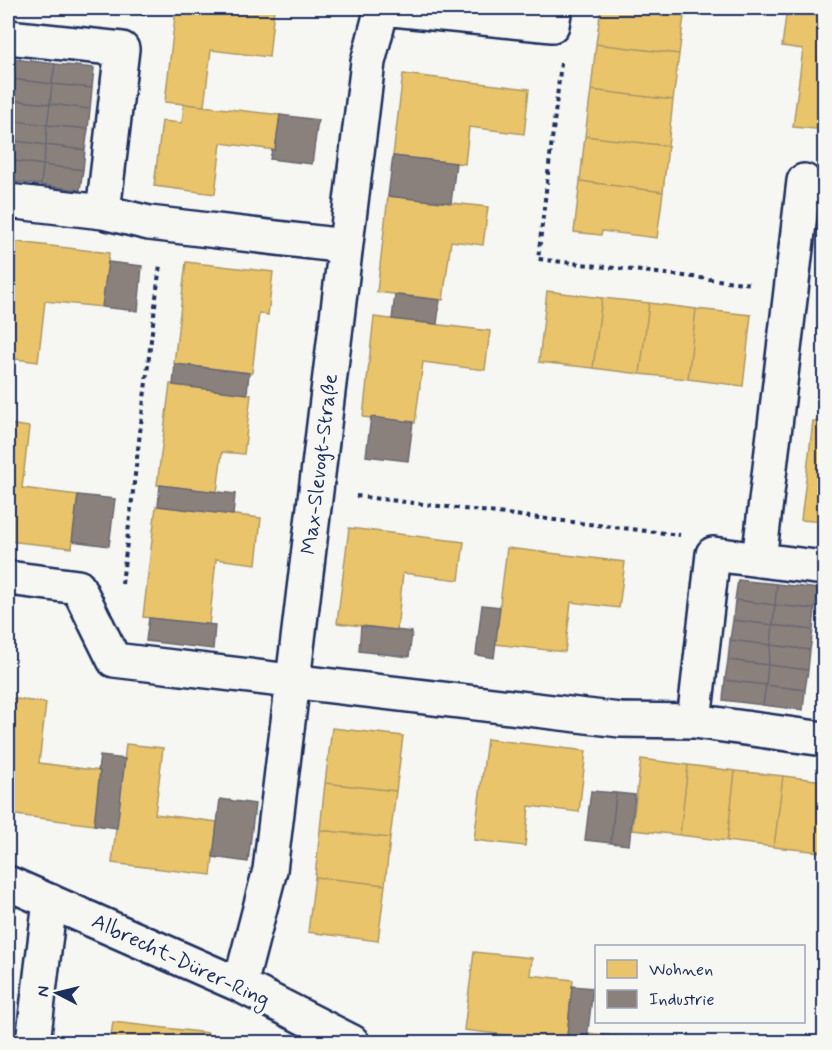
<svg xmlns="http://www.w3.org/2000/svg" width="832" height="1050" font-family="Mynerve,sans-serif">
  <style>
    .homes { fill: #e9c46a; stroke: #ab9766; stroke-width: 1.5 }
    .industry { fill: #8a817c; stroke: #696873; stroke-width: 1.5 }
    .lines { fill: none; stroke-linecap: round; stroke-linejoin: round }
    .minor-casing { stroke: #1b2f5e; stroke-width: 38 }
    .path { stroke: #1b2f5e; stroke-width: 4; stroke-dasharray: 4.5 4.5; stroke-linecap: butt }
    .minor { stroke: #f6f6f2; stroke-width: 33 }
    .labels { text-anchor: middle; stroke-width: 6; stroke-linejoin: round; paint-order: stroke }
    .street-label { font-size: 21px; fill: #1b2f5e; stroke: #f6f6f2 }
  </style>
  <rect width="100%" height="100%" fill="#f6f6f2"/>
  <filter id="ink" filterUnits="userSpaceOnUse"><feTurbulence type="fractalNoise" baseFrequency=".0167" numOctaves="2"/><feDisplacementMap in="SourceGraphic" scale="12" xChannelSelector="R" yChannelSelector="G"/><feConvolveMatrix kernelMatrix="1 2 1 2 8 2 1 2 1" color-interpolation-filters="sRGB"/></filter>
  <g filter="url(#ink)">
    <path class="homes" d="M 176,8 L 274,8 L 269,57 L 211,50 L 204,106 L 165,102 Z
      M 601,8 L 685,8 L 679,54 L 596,44 Z
      M 787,8 L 824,8 L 824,124 L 817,123 L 816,129 L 793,127 L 803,49 L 782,46 Z
      M 596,44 L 679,54 L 673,100 L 591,90 Z
      M 403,74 L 529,89 L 524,134 L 469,127 L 465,164 L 393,156 Z
      M 591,90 L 673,100 L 668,146 L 585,136 Z
      M 184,104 L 280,115 L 275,150 L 221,143 L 215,194 L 154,186 L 162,121 L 182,123 Z
      M 585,136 L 668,146 L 663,192 L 580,181 Z
      M 580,181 L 663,192 L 657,238 L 602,231 L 601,235 L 574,232 Z
      M 388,196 L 488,207 L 483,245 L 451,241 L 443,300 L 377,292 Z
      M 9,241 L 109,253 L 102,307 L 45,301 L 38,362 L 8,358 L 8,256 Z
      M 186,262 L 273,272 L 268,315 L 259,313 L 252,373 L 174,364 Z
      M 547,291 L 602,298 L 593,368 L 539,362 Z
      M 602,298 L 649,303 L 640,374 L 593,368 Z
      M 649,303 L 696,309 L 688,379 L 640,374 Z
      M 696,309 L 751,315 L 743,386 L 688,379 Z
      M 374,317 L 490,331 L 485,370 L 423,362 L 415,423 L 363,417 Z
      M 170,384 L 251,394 L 244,454 L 222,452 L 217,492 L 157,485 Z
      M 813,421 L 824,422 L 824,522 L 801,520 Z
      M 8,424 L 29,427 L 22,488 L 78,495 L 72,548 L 8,541 Z
      M 156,506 L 261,518 L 256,564 L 216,559 L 209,625 L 143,617 Z
      M 349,528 L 464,542 L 459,580 L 403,573 L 397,630 L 337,623 Z
      M 507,548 L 625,562 L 619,608 L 571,602 L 565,652 L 495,644 Z
      M 9,698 L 46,703 L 39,763 L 100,771 L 94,825 L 8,814 Z
      M 332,728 L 403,736 L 396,791 L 325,783 Z
      M 487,739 L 586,751 L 579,812 L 529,806 L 525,846 L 474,840 Z
      M 126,744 L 163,748 L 155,814 L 217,822 L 211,875 L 112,863 Z
      M 641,759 L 688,765 L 680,835 L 632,830 Z
      M 688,765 L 735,771 L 727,841 L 680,835 Z
      M 735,771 L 783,776 L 774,847 L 727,841 Z
      M 783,776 L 824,781 L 824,826 L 821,852 L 774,847 Z
      M 325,783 L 396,791 L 390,838 L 320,830 Z
      M 824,826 L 824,853 L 821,852 Z
      M 320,830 L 390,838 L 385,885 L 315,877 Z
      M 315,877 L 385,885 L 378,941 L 308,932 Z
      M 474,952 L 532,958 L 530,975 L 573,980 L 566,1042 L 464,1030 Z
      M 113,1022 L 208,1033 L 207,1042 L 110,1042 Z
      M 588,1033 L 668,1042 L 586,1042 Z"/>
    <path class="industry" d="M 14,59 L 55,64 L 52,84 L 12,79 Z
      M 55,64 L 94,68 L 92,88 L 52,84 Z
      M 12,79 L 52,84 L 50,104 L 9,100 Z
      M 52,84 L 92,88 L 90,109 L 50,104 Z
      M 9,100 L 50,104 L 47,125 L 8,120 Z
      M 50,104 L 90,109 L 88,129 L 47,125 Z
      M 280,115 L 318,120 L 312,164 L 270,159 L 272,150 L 275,150 Z
      M 8,120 L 47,125 L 46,145 L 8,140 Z
      M 47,125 L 88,129 L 85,150 L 46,145 Z
      M 8,140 L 46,145 L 43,165 L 8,160 Z
      M 46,145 L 85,150 L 83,170 L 43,165 Z
      M 393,156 L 456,163 L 451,203 L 388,196 Z
      M 8,160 L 43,165 L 41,185 L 8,181 Z
      M 43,165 L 83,170 L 80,190 L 41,185 Z
      M 108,262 L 142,266 L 138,311 L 102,307 Z
      M 395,295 L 440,300 L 437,324 L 392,319 Z
      M 175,364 L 249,373 L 247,394 L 173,385 Z
      M 371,417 L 413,422 L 408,461 L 366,456 Z
      M 160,485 L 235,494 L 233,515 L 158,506 Z
      M 78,495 L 115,499 L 109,546 L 72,541 Z
      M 738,580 L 777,584 L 775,605 L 735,600 Z
      M 777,584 L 818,589 L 815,609 L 775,605 Z
      M 735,600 L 775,605 L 773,625 L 733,620 Z
      M 482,605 L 500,607 L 494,658 L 476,655 Z
      M 775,605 L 815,609 L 813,630 L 773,625 Z
      M 149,618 L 215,625 L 213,649 L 146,641 Z
      M 733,620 L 773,625 L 771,645 L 730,640 Z
      M 773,625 L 813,630 L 810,650 L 771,645 Z
      M 361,626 L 412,632 L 409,657 L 359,651 Z
      M 730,640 L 771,645 L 768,665 L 728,660 Z
      M 771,645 L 810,650 L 808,670 L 768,665 Z
      M 728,660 L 768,665 L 766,685 L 725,680 Z
      M 768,665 L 808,670 L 805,690 L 766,685 Z
      M 725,680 L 766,685 L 763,705 L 723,700 Z
      M 766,685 L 805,690 L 803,710 L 763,705 Z
      M 100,756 L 125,759 L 117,828 L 94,825 L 100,771 L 98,771 Z
      M 591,791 L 616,793 L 611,843 L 585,840 Z
      M 616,793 L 635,795 L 629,845 L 611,843 Z
      M 220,799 L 255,804 L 248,862 L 213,857 Z
      M 572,986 L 593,988 L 587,1039 L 567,1037 Z"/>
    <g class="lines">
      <defs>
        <path id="minor" d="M 382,8 L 552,25 L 555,8
          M 8,37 L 122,49 L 103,212
          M 8,201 L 103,212 L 149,223 L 345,246
          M 759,560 L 804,181
          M 8,578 L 78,587 L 114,660 L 620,720 L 694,721 L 824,739
          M 694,721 L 713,554 L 824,568
          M 8,883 L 240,985 L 352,1042
          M 240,985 L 270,870 L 368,62 L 382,8
          M 33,1042 L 50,901"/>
      </defs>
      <use href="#minor" class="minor-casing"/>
      <path class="path" d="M 143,16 L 144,8
        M 561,63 L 538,259 L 752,284
        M 356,496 L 680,535
        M 122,584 L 160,264"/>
      <use href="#minor" class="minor"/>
    </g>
  </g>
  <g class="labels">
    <g class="street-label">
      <text transform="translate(319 464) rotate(-83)" y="7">Max-Slevogt-Straße</text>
      <text transform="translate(181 960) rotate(25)" y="7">Albrecht-Dürer-Ring</text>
    </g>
  </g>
  <rect width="832" height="1050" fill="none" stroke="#f6f6f2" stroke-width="30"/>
  <rect x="15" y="15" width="802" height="1020" fill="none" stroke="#1b2f5e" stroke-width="2" filter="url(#ink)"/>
  <rect x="595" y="945" width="210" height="78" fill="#f6f6f2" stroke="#9ea6b7" stroke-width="1.5"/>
  <rect x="607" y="960" width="30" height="18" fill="#e9c46a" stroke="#9ea6b7" stroke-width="1.5"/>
  <text x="649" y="975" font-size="18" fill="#1b2f5e">Wohnen</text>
  <rect x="607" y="990" width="30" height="18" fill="#8a817c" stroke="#9ea6b7" stroke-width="1.5"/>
  <text x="649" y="1005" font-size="18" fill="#1b2f5e">Industrie</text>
  <g transform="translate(57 993) rotate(277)" stroke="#f6f6f2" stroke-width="4.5" paint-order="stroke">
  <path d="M0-4.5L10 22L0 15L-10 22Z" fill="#1b2f5e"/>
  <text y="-9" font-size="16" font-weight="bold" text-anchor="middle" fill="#1b2f5e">N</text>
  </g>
</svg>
